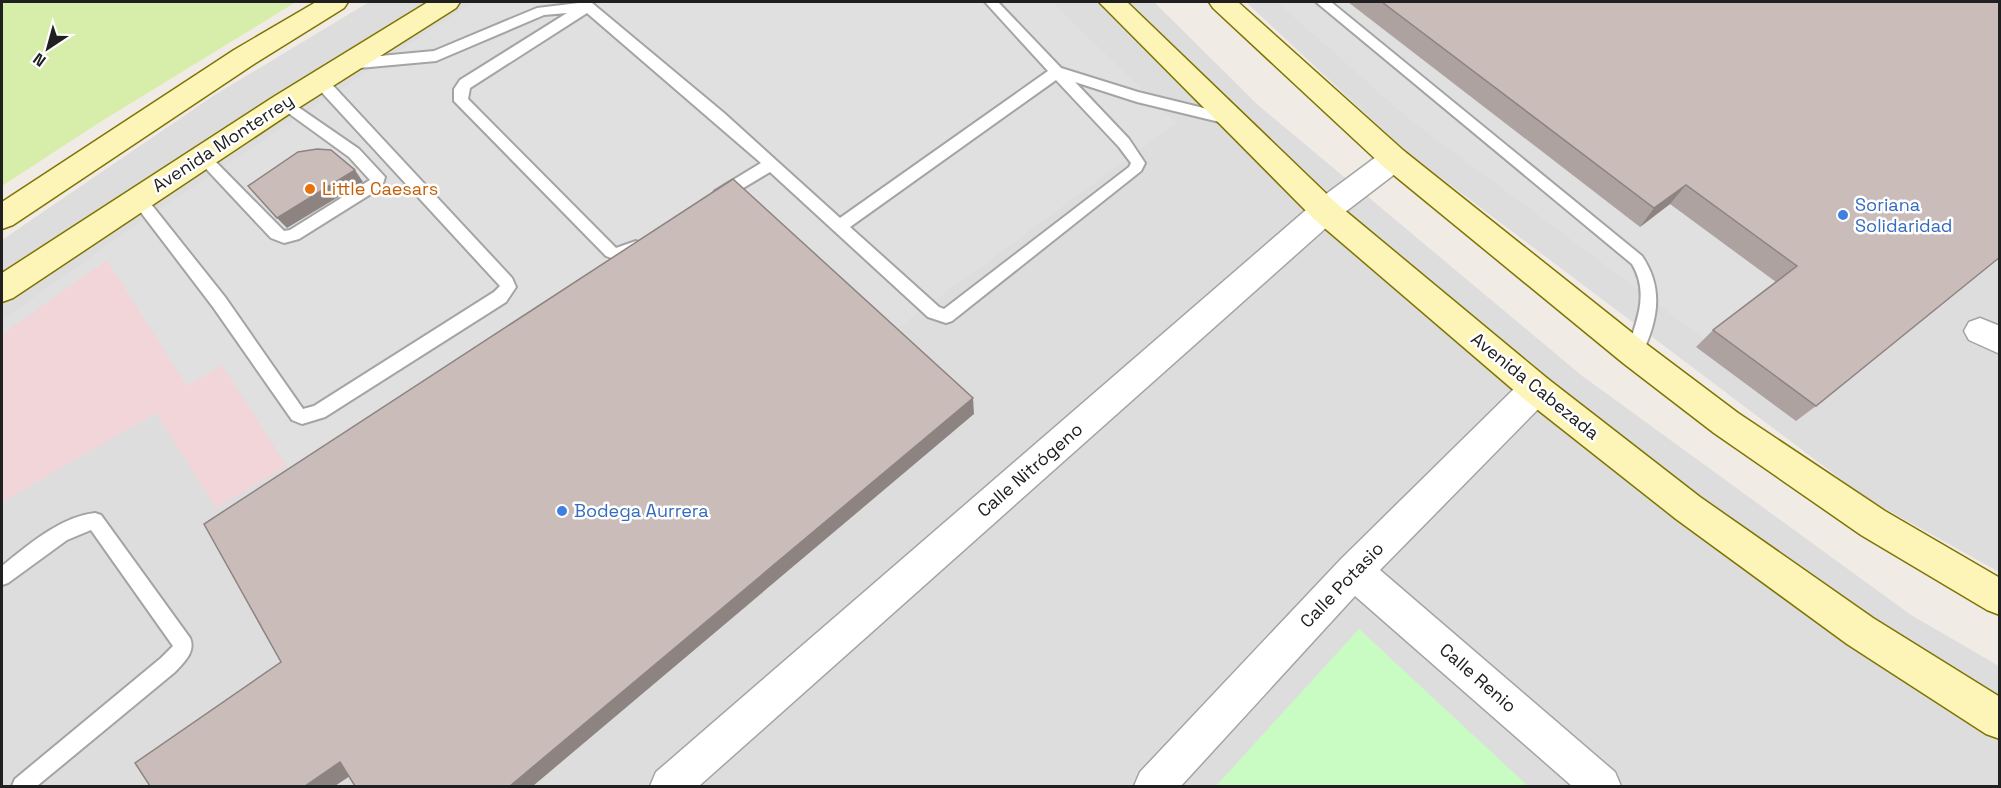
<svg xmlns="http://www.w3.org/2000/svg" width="2001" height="788" font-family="'Space Grotesk',sans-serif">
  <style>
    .residential { fill: #dedddd }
    .commercial { fill: #f2d5d9 }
    .grass { fill: #d7edaa }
    .park { fill: #c8fcc2 }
    .parking { fill: #e0e0e0 }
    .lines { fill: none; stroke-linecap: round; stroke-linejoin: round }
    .lane-casing { stroke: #a4a4a4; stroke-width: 4 }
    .street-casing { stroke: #a4a4a4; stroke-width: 3 }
    .secondary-casing { stroke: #7e7400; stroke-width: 3 }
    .lane { fill: #fff; fill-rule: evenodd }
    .street { fill: #fff; fill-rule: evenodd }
    .secondary { fill: #fdf4b8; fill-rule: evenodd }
    .wall { fill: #ada29f }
    .shaded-wall { fill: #8d8482 }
    .building { fill: #c9bcb9; stroke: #8d8482; stroke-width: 1.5 }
    .food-dot { fill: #e8710a; stroke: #fff; stroke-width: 2 }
    .shop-dot { fill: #3f7fe0; stroke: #fff; stroke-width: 2 }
    .labels { text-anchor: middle; stroke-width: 5; stroke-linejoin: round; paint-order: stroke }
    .street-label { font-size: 18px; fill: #202020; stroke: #fff }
    .food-label { font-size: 18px; fill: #c56008; stroke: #fff; text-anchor: start }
    .shop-label { font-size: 18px; fill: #366cbe; stroke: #fff; text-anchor: start }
  </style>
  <rect width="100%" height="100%" fill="#f1ebe6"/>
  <path class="residential" d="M 369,2 L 1154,2 L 1258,105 L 1581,375 L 1911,615 L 1999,666 L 1999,786 L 2,786 L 2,240 L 216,94 Z
    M 1246,2 L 1999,2 L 1999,572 L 1866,498 L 1404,150 Z"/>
  <path class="commercial" d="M 107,259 L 187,385 L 222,365 L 287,466 L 216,508 L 156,413 L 2,502 L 2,334 Z"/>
  <path class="grass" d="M 2,2 L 296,2 L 97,124 L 2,186 Z"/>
  <path class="park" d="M 1359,629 L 1528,786 L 1216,786 Z"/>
  <path class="parking" d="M 473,2 L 1052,2 L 1176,123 L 888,335 L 305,484 L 287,466 L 222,365 L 187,386 L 107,260 L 2,334 L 2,320 L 143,220 Z
    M 1277,2 L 1348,2 L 1670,204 L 1779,284 L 1707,341 L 1409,119 Z"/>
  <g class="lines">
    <defs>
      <path id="lane" d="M 587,2 L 592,3 L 724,113 L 840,218 L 1048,71 L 985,2 L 998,2 L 1061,68 L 1138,92 L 1232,115 L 1239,120 L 1232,125 L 1137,102 L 1075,82 L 1129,139 L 1145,163 L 1141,171 L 952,321 L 946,323 L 928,317 L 770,172 L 725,199 L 715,199 L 713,195 L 715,191 L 761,163 L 587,13 L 470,88 L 468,99 L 616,248 L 636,241 L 641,243 L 644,247 L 641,251 L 619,261 L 606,256 L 454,101 L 454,89 L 460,80 L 567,13 L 544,15 L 436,61 L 348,69 L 341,64 L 348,59 L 434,51 L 537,8 ZM 1056,80 L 1119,147 L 1131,163 L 1129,167 L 944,309 L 939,307 L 850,227 Z
        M 1316,2 L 1331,2 L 1642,256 C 1665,290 1657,323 1640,358 L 1634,360 L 1628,358 L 1626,353 C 1636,323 1650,294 1632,264 Z
        M 320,76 L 325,77 L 512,278 L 516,287 L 506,302 L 325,417 L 302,424 L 292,420 L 213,307 L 133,202 L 131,198 L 133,194 L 143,194 L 225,297 L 303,409 L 314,406 L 494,292 L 500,286 L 315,85 L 313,81 L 315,77 Z
        M 285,98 L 359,149 L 385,177 L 382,187 L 299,239 L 284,243 L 271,238 L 195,157 L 197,153 L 207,153 L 284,231 L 290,230 L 370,180 L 349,157 L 280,107 L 278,103 L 280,99 Z
        M 95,513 L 101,515 L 190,638 C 196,652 184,662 175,672 L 37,786 L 12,786 L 15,779 L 161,658 L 173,646 L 91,530 L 67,540 L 8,583 L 2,585 L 2,566 C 28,545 60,517 95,513 Z"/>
      <path id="street" d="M 1394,148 L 1404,151 L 1408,159 L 1404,167 L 1336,219 L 699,786 L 650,786 L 656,772 L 1314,203 L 1384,151 Z
        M 1980,318 L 2000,326 L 2000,354 L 1969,340 L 1964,331 L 1969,322 Z
        M 1536,375 L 1548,379 L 1552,389 L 1548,399 L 1380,570 L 1615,772 L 1621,786 L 1572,786 L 1355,596 L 1181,786 L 1134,786 L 1140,772 L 1341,559 L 1524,379 Z"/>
      <path id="secondary" d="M 316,2 L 348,2 L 344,8 L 254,64 L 13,225 L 2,229 L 2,202 L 234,50 Z
        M 428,2 L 460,2 L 456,8 L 295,110 L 13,298 L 2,302 L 2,273 L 275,96 Z
        M 1099,2 L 1127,2 L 1336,203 L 1548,379 L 1700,497 L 1873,618 L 2000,697 L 2000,739 L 1986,734 L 1847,644 L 1676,519 L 1524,399 L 1314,219 Z
        M 1209,2 L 1238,2 L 1404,151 L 1645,343 L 1738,413 L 1885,511 L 2000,578 L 2000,615 L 1987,610 L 1861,535 L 1714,433 L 1623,363 L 1384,167 L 1213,8 Z"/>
    </defs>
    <use href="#lane" class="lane-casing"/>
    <use href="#street" class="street-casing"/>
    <use href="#secondary" class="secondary-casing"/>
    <use href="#lane" class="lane"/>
    <use href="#street" class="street"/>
    <use href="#secondary" class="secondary"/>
  </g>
  <path class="wall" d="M 1348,2 L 2000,2 L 1816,406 L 1796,421 L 1696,347 L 1713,330 L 1776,282 L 1670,204 L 1640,227 Z"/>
  <path class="shaded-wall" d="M 355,170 L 363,182 L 287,228 L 277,218 Z
    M 1686,185 L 1670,204 L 1640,227 L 1654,208 Z
    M 973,398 L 974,414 L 533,786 L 510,786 Z
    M 340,762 L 359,770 L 335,786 L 305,786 Z"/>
  <path class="building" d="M 1382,2 L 2000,2 L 2000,257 L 1816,406 L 1713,330 L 1797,266 L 1686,185 L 1654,208 Z
    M 317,149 L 331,150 L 355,170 L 277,218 L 248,186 L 298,152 Z
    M 733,179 L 973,398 L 510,786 L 355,786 L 340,762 L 305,786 L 150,786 L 135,763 L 281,662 L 204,524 Z"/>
  <circle class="food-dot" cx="310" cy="189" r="6"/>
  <g class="shop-dot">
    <circle cx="1843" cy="215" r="6"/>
    <circle cx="562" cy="511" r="6"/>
  </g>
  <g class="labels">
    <g class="street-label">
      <text transform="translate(223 143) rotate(-33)" y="6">Avenida Monterrey</text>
      <text transform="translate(1535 386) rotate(39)" y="6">Avenida Cabezada</text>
      <text transform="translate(1030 470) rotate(-41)" y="6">Calle Nitrógeno</text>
      <text transform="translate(1342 585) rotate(-46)" y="6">Calle Potasio</text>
      <text transform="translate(1478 678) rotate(41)" y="6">Calle Renio</text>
    </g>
    <g class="food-label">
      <text x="322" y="195">Little Caesars</text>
    </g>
    <g class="shop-label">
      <text x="1855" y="211">Soriana<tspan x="1855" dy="21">Solidaridad</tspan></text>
      <text x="574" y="517">Bodega Aurrera</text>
    </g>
  </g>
  <rect width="2001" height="788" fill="none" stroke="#202020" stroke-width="6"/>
  <g transform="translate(48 48) rotate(216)" stroke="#ffffff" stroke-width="4.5" paint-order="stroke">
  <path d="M0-4.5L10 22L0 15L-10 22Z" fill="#202020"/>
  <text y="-9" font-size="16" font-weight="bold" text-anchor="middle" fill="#202020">N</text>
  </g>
</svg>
